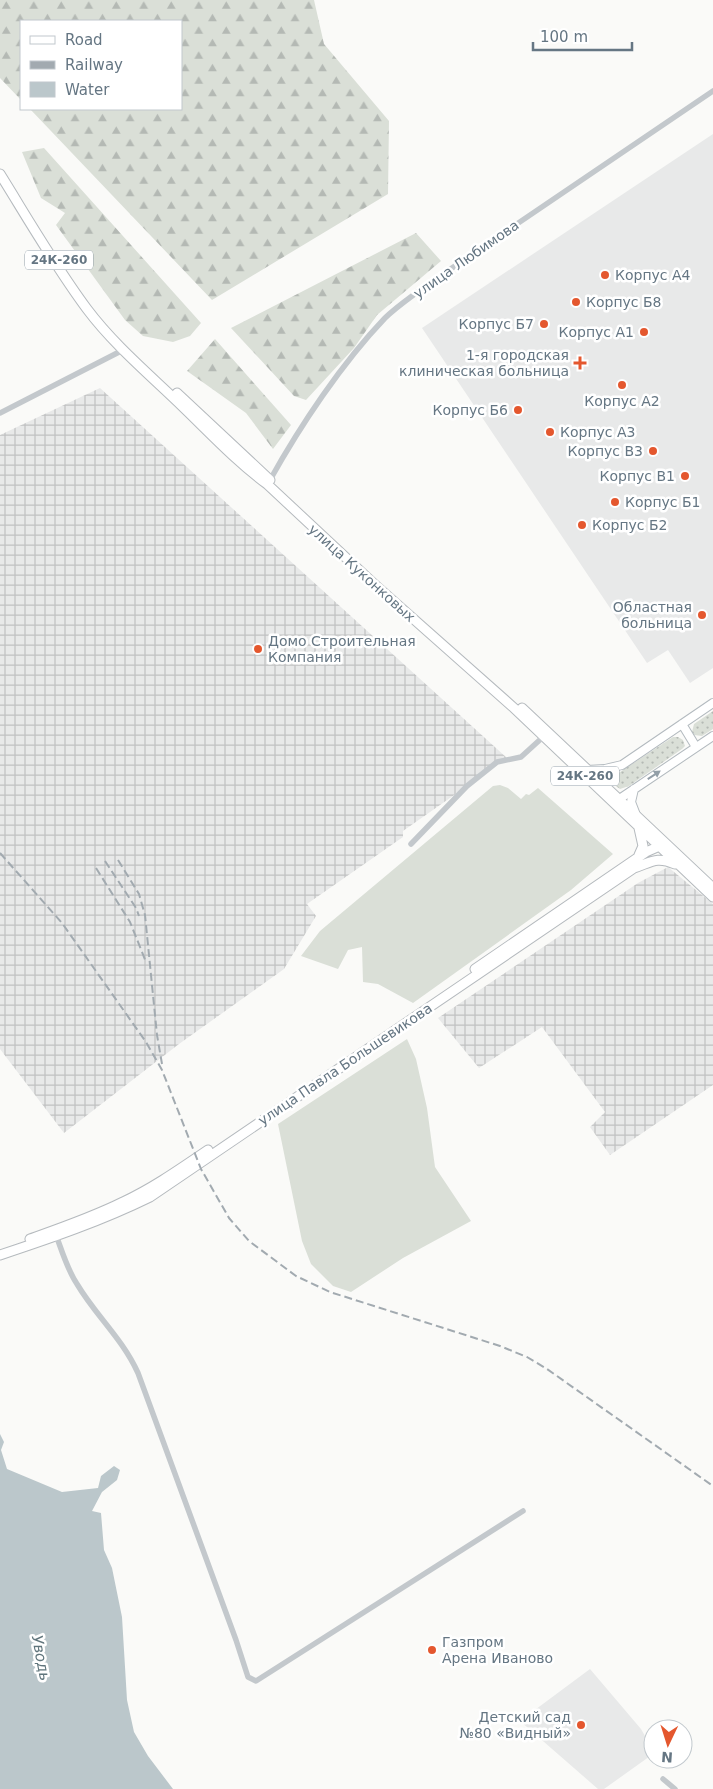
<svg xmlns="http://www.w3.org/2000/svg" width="713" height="1789" font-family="'DejaVu Sans',sans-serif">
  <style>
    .built { fill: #e8e9e9 }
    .industrial { fill: url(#industrial-grid) }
    .grass { fill: url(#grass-dots) }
    .forest { fill: url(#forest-firs) }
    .garden { fill: #dadfd7 }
    .water { fill: #bbc7cb }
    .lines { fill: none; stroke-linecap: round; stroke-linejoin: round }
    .secondary-casing { stroke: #b3babf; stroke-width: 10 }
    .primary-casing { stroke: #b5babe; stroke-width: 11 }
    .street { stroke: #c3c8cc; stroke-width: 5.5 }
    .secondary { stroke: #fff; stroke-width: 8 }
    .primary { stroke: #fff; stroke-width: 9 }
    .rail { stroke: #a2aab0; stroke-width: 2; stroke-dasharray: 8 4; stroke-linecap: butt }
    .oneway { fill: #939fa8 }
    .poi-dot { fill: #e4572e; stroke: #fff; stroke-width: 2 }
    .labels { text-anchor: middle; stroke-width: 5; stroke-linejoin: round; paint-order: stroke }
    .shield { fill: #fff; stroke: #939fa8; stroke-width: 1 }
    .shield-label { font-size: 12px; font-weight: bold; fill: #657683 }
    .street-label { font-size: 14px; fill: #657683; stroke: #fff }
    .poi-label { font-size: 14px; fill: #657683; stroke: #fff; text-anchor: end }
    .water-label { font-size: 15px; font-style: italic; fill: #60757c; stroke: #fff }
  </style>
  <defs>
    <pattern id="industrial-grid" width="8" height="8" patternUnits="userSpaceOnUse" patternTransform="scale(1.25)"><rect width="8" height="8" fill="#e8e9e9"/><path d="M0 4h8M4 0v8" fill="none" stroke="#c0c1c2"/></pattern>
    <pattern id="grass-dots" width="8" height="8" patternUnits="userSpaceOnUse" patternTransform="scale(1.25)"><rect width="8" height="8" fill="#dadfd7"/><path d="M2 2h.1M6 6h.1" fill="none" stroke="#b4b9b4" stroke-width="1.8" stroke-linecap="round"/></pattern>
    <pattern id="forest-firs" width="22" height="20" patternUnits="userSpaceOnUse" patternTransform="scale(1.25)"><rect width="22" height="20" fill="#dadfd7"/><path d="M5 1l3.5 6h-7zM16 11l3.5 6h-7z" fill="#b4b9b4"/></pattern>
  </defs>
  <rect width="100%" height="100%" fill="#fafaf8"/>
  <path class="built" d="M 713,134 L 713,668 L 690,683 L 668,650 L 647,663 L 422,328 Z
    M 590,1669 L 641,1729 L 653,1750 L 653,1754 L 604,1789 L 598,1789 L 520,1721 Z"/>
  <path class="industrial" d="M 100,388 L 507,758 L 403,831 L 403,837 L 307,904 L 316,916 L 284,969 L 179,1044 L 64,1133 L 0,1049 L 0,435 Z
    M 668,867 L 713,904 L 713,1085 L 610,1155 L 590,1127 L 605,1112 L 542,1027 L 479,1068 L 438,1018 L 638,883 Z"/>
  <path class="grass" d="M 713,711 L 713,729 L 702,736 L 694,735 L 692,732 L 694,724 Z
    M 673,737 L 678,737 L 683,740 L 685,746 L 682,749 L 629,786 L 620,789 L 613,784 L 612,780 L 620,772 Z"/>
  <path class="forest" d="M 0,0 L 314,0 L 324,44 L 389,121 L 388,194 L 212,300 L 30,109 L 181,109 L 181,21 L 21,21 L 21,100 L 0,78 Z
    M 44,148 L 201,323 L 190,336 L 173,342 L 143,336 L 125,320 L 56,225 L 65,213 L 41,198 L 22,152 Z
    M 416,233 L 441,261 L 377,315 L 354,348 L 306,400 L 294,396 L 231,328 Z
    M 215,339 L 291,425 L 273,449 L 246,413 L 187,371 Z"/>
  <path class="garden" d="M 500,785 L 508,788 L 521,799 L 526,794 L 529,795 L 538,788 L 613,854 L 571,890 L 413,1003 L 378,984 L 363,982 L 362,947 L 348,950 L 338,969 L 301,956 L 320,931 L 493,786 Z
    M 407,1039 L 416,1059 L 427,1108 L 435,1167 L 471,1221 L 403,1258 L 351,1292 L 333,1286 L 311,1264 L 302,1241 L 278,1124 Z"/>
  <path class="water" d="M 0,1434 L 4,1442 L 1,1450 L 7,1469 L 62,1492 L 98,1488 L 101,1476 L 114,1466 L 120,1470 L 117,1480 L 102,1492 L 92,1511 L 101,1513 L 104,1550 L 112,1568 L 122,1617 L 127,1700 L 134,1732 L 148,1756 L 173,1789 L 0,1789 Z"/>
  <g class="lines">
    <defs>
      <path id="secondary" d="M 682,724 L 696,747
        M 587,770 L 605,769 L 622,765 L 713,703
        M 634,789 L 631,802 L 636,815
        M 615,802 L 713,736"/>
      <path id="primary" d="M 0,174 C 28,219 55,266 87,309 C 114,345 150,375 183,407 C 210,433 236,461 267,484 L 373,583 L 514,708 L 713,897
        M 177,393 L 270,480
        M 522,708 L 713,888
        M 639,828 L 643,846 L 639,855
        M 475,969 L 646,852 L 662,845
        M 30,1239 C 61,1228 93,1217 123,1202 C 153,1188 180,1169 208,1150
        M 0,1255 C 51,1238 101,1221 150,1197 L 634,868 C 652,862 656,856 675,864"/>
    </defs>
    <use href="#secondary" class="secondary-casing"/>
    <use href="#primary" class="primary-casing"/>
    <path class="street" d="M 0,413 L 123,350
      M 270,480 C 300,426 342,363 385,318 C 396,307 411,297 424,287 L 713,91
      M 411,844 L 467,786 L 497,762 L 521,757 L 543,737
      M 56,1235 C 62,1251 67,1269 77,1284 C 96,1316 122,1338 138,1373 L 236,1640 L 248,1677 L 256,1681 L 523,1511
      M 663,1779 L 675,1789"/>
    <use href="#secondary" class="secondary"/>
    <use href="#primary" class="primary"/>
    <path class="rail" d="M 0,853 L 62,923 L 146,1042 L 162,1070 L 201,1169 L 229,1218 L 249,1241 L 296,1276 L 330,1292 L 500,1346 L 527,1357 L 547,1369 L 713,1486
      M 118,860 L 139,894 L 145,915 L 157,1035 L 162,1064
      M 105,861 L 136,908 L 139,916
      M 96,868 L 130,922 L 146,962"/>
  </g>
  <defs><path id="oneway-solid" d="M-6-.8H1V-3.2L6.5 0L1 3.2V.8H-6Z" transform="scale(1.25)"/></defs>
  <use class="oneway" href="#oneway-solid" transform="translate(654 775) rotate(-33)"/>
  <g class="poi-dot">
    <circle cx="605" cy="275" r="5"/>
    <circle cx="576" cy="302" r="5"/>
    <circle cx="544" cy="324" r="5"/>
    <circle cx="644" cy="332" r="5"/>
    <path d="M577.5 355.5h5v5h5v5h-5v5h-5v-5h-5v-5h5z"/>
    <circle cx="622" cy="385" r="5"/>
    <circle cx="518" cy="410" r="5"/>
    <circle cx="550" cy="432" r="5"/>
    <circle cx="653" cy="451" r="5"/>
    <circle cx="685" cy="476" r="5"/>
    <circle cx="615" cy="502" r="5"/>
    <circle cx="582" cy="525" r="5"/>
    <circle cx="702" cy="615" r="5"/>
    <circle cx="258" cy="649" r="5"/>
    <circle cx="432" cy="1650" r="5"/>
    <circle cx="581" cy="1725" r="5"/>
  </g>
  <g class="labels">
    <g class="shield">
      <rect x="25" y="250.5" width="68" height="19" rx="4"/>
      <rect x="551" y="766.5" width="68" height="19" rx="4"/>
    </g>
    <g class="shield-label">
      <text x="59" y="264">24К-260</text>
      <text x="585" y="780">24К-260</text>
    </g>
    <g class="street-label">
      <text transform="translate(466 259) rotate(-35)" y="5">улица Любимова</text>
      <text transform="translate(362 573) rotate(42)" y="5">улица Куконковых</text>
      <text transform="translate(345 1064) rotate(-34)" y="5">улица Павла Большевикова</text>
    </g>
    <g class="poi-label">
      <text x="615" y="280" text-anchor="start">Корпус А4</text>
      <text x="586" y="307" text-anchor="start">Корпус Б8</text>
      <text x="534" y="329">Корпус Б7</text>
      <text x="634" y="337">Корпус А1</text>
      <text x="569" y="360">1-я городская<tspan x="569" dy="16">клиническая больница</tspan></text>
      <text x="622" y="406" text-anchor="middle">Корпус А2</text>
      <text x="508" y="415">Корпус Б6</text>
      <text x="560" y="437" text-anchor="start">Корпус А3</text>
      <text x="643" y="456">Корпус В3</text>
      <text x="675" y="481">Корпус В1</text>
      <text x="625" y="507" text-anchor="start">Корпус Б1</text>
      <text x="592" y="530" text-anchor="start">Корпус Б2</text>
      <text x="692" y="612">Областная<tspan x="692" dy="16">больница</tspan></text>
      <text x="268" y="646" text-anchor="start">Домо Строительная<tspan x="268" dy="16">Компания</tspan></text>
      <text x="442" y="1647" text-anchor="start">Газпром<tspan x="442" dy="16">Арена Иваново</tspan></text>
      <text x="571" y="1722">Детский сад<tspan x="571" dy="16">№80 «Видный»</tspan></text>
    </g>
    <g class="water-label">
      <text transform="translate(41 1658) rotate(79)" y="5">Уводь</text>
    </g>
  </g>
  <rect x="20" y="20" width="162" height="90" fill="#ffffff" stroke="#c1c8cd"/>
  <rect x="30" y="36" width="25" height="8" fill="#ffffff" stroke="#c1c8cd"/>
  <text x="65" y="45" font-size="15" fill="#657683">Road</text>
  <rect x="30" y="61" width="25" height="8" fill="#a2aab0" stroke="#c1c8cd"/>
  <text x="65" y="70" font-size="15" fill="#657683">Railway</text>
  <rect x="30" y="82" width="25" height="15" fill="#bbc7cb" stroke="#c1c8cd"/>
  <text x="65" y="95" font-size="15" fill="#657683">Water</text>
  <g transform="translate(668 1744) rotate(184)"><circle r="24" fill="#ffffff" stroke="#c1c8cd"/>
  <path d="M0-4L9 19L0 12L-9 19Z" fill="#e4572e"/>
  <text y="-8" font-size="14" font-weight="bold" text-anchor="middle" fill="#657683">N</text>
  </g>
  <path d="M533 42v8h99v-8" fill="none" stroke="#657683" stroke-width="2.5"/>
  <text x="540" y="42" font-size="15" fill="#657683" stroke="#ffffff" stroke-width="4" paint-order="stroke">100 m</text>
</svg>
